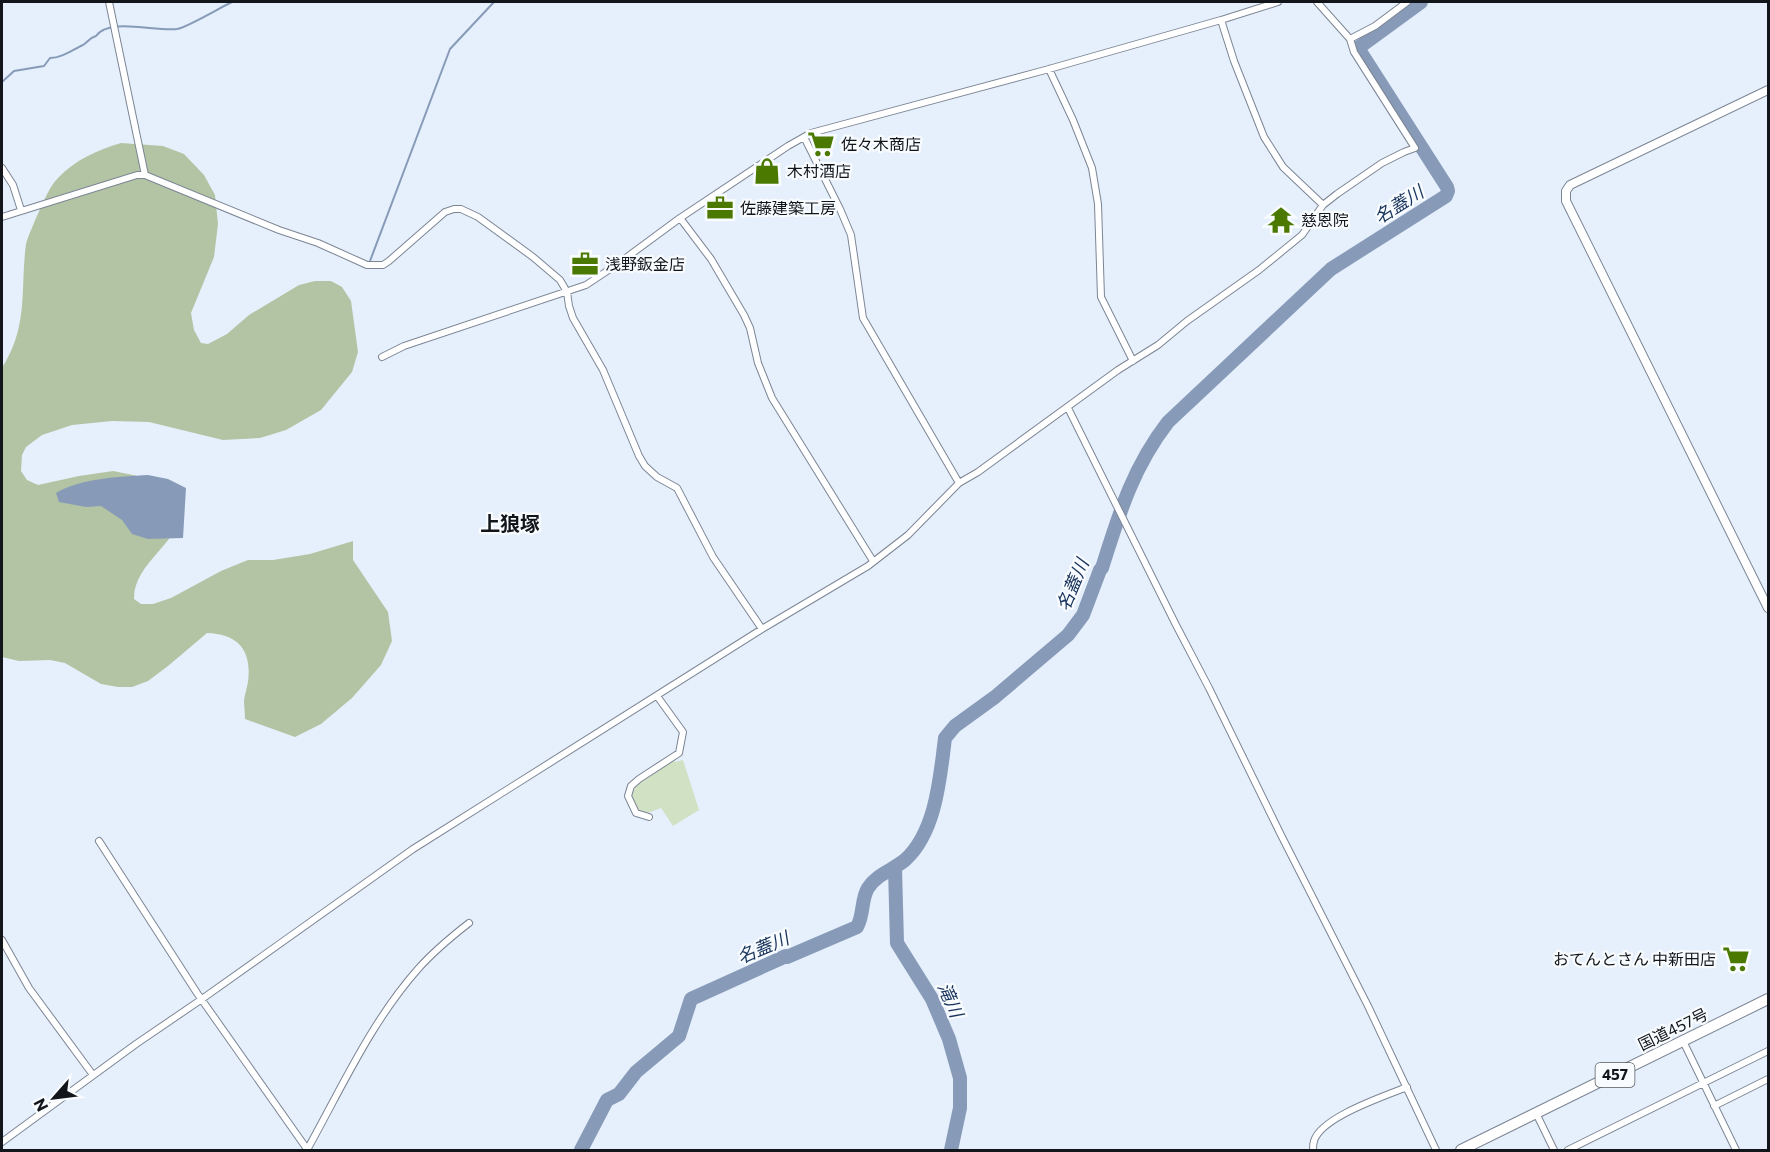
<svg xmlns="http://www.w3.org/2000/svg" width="1770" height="1152" font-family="Commissioner,'Noto Sans JP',sans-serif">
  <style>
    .green { fill: #d1e1c4 }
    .forest { fill: #b3c4a4 }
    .water { fill: #879bb8 }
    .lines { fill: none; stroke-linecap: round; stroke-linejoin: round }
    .stream { stroke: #879bb8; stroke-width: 2 }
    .river { stroke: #879bb8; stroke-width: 14 }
    .minor-casing { stroke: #7c8594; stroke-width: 8 }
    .tertiary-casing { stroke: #7c8594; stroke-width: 10 }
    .trunk-casing { stroke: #7c8594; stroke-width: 12 }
    .minor { stroke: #fff; stroke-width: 6 }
    .tertiary { stroke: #fff; stroke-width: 8 }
    .trunk { stroke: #fff; stroke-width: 10 }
    .labels { text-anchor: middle; stroke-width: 4.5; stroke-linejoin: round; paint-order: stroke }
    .shield { fill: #f9fcff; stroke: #575b5f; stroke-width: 1.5 }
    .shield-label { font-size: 15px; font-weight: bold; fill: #12161b }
    .poi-label { font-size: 16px; fill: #12161b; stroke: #f9fcff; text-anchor: start }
    .street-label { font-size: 16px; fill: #12161b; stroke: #f9fcff }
    .water-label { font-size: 18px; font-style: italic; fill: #19345c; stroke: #f9fcff }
    .quarter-label { font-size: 20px; font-weight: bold; fill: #12161b; stroke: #f9fcff }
  </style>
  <rect width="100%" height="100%" fill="#e6effc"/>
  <path class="green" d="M 674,760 L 675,762 L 683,760 L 699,810 L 673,826 L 661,808 L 648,813 L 639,812 L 631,797 L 632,788 Z"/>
  <path class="forest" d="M 121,143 L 163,146 L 184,154 L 204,175 L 215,195 L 218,224 L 214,257 L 191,313 L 194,330 L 201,343 L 208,344 L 227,334 L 249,315 L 299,285 L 315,281 L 331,281 L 342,287 L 351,301 L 358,352 L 352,372 L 321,410 L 286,430 L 260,438 L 223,440 L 149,422 L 112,421 L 72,425 L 42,435 L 26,447 L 22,455 L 21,471 L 27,480 L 38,485 L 79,476 L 113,471 L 153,479 L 183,498 C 190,538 133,560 134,599 L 141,604 L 153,604 L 171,598 L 221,571 L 248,560 L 273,560 L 310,554 L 353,541 L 353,560 L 388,612 L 392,641 L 381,665 L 352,698 L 321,724 L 295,737 L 245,719 C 245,713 244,706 244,700 C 245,694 247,688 248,682 C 252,651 239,634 207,633 L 168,666 L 148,681 L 132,687 L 118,687 L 101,684 L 65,663 L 50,660 L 19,661 L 2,657 L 2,368 C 29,325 20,290 26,244 C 28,236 33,226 36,218 C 42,206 48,188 58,178 C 75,160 97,150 121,143 Z"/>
  <path class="water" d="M 148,475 L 168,479 L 186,488 L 183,538 L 148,539 L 132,534 L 122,520 L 101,506 L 86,507 L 59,502 L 56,493 C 81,478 119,477 148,475 Z"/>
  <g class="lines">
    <path class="stream" d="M 2,82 L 14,71 L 44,66 L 50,58 C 62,58 72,50 83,45 C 88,42 89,38 96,36 C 109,17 156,32 177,29 C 188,27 221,7 232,2
      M 370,261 L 450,49 L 494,2"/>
    <path class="river" d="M 895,868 L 897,943 L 932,999 L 949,1039 L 960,1078 L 960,1108 L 951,1150
      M 581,1150 L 607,1100 L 619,1094 L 636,1072 L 679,1036 L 691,999 L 786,956 L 787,957 L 857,927 C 864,915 861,899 868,888 C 877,874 893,870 905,860 C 936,832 940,778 945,738 L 955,726 L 995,697 L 1068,635 L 1083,615 L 1100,570 L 1102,568 C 1119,514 1133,467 1168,422 L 1331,269 L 1446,196 L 1448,191 L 1447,187 L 1358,48 L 1421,2"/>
    <defs>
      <path id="minor" d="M 109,2 L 145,175
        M 1221,20 L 1234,61 L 1264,137 L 1283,167 L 1323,205
        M 1350,39 L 1375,26 L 1407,2
        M 1049,69 L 1073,120 L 1092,168 L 1098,204 L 1101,297 L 1133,361
        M 804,137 L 840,209 L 851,235 L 863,318 L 959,483
        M 2,168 L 13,185 L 21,210
        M 2,217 L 137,175 L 145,175 L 279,230 L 318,243 L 367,265 L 383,265 L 389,261 L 445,212 L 454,209 L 461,209 L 478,217 L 533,257 L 560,280 L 567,292 L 569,306 L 573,318 L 603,370 L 639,456 L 645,466 L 657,477 L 677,488 L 713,557 L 762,629
        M 680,218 L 711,259 L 744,315 L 750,328 L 758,363 L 772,398 L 873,561
        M 382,357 L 404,346 L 586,285 L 619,263 L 680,218 L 788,146 L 811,133 L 1049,69 L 1221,20 L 1278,2
        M 1068,408 L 1176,625 L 1209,688 L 1281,835 L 1368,1006 L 1436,1150
        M 649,817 L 636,813 L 628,796 L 631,786 L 639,779 L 679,753 L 683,732 L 657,696
        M 99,841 L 197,993 L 307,1149
        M 2,940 L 29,988 L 93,1075
        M 1683,1041 L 1736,1150
        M 1714,1106 L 1768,1079
        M 1536,1113 L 1554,1150
        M 2,1142 L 136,1044 L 202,999 L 413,849 L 762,629 L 868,566 L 908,535 L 959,483 L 978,472 L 1118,370 L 1158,345 L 1187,321 L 1259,270 L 1302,235 L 1323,205 L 1337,194 L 1382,163 L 1404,152 L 1415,148 L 1354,52 L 1350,39 L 1317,2
        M 307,1150 C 341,1089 371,1022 418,969 C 433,952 451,937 469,923
        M 1313,1150 C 1313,1147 1313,1144 1314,1141 C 1321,1117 1385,1096 1407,1087
        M 1568,1150 L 1768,1051"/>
      <path id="tertiary" d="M 1768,90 L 1570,185 L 1566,191 L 1566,201 L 1768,608"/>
      <path id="trunk" d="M 1461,1150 L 1768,999"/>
    </defs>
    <use href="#minor" class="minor-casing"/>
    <use href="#tertiary" class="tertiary-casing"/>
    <use href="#trunk" class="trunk-casing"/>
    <use href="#minor" class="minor"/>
    <use href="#tertiary" class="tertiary"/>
    <use href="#trunk" class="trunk"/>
  </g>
  <defs>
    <symbol id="supermarket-bare" viewBox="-9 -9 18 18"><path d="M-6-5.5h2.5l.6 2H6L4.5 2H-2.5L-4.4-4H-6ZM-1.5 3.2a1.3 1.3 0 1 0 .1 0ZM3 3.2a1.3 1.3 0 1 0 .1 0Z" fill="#4b7900" stroke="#f9fcff" stroke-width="2.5" paint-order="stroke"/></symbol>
    <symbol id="shop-bare" viewBox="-9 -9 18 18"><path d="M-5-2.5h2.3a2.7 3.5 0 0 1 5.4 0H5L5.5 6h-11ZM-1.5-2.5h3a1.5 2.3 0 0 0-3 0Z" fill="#4b7900" stroke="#f9fcff" stroke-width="2.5" paint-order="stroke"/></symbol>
    <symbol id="office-bare" viewBox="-9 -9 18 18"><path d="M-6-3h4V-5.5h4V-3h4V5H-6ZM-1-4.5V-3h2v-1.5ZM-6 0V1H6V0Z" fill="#4b7900" stroke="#f9fcff" stroke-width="2.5" paint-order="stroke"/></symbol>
    <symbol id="temple-bare" viewBox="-9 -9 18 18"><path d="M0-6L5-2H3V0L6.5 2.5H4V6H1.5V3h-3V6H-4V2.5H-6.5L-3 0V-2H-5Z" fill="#4b7900" stroke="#f9fcff" stroke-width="2.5" paint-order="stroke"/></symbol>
  </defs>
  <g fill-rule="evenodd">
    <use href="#supermarket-bare" x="802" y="125" width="38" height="38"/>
    <use href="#shop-bare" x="748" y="152" width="38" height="38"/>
    <use href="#office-bare" x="701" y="189" width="38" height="38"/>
    <use href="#temple-bare" x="1262" y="201" width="38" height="38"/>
    <use href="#office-bare" x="566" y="245" width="38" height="38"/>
    <use href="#supermarket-bare" x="1717" y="940" width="38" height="38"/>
  </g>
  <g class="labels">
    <rect class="shield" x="1595.5" y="1063" width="39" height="24" rx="4.5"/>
    <g class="shield-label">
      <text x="1615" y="1080">457</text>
    </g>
    <g class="poi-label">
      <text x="841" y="150">佐々木商店</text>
      <text x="787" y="177">木村酒店</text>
      <text x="740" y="214">佐藤建築工房</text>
      <text x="1301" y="226">慈恩院</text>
      <text x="605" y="270">浅野鈑金店</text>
      <text x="1716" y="965" text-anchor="end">おてんとさん 中新田店</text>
    </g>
    <g class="street-label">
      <text transform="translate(1673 1029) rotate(-26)" y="6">国道457号</text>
    </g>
    <g class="water-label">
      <text transform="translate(1399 205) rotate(-32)" y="6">名蓋川</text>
      <text transform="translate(1073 585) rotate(-67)" y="6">名蓋川</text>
      <text transform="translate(763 948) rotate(-23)" y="6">名蓋川</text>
      <text transform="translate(950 1000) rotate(66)" y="6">滝川</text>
    </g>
    <g class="quarter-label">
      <text x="510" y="531">上狼塚</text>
    </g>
  </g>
  <rect width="1770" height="1152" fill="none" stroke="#12161b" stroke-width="6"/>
  <g transform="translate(54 1098) rotate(242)" stroke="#f9fcff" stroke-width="4.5" paint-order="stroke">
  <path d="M0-4.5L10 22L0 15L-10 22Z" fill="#12161b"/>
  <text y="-9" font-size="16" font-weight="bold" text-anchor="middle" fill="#12161b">N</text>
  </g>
</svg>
